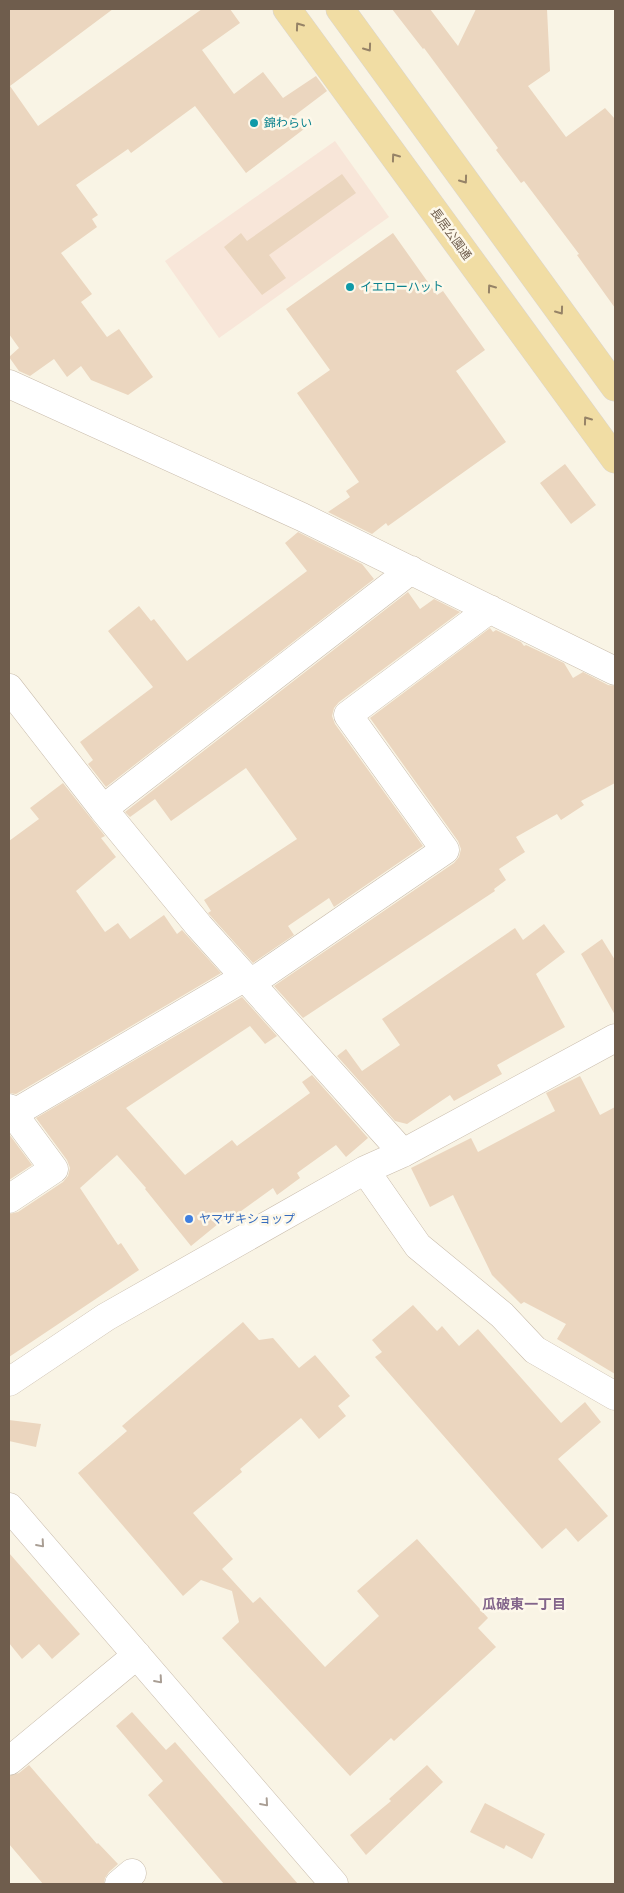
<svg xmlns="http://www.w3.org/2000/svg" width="624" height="1893" font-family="Quicksand,'Noto Sans JP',sans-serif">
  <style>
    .commercial { fill: #f8e6d9 }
    .building { fill: #ebd6bf }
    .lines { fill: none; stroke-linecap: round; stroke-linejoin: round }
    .minor-casing { stroke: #c9bcac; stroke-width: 29 }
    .major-casing { stroke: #dad5d1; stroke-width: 29 }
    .minor { stroke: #fff; stroke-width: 28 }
    .major { stroke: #f1dda4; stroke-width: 28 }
    .oneway { stroke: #968367 }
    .oneway2 { stroke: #a99e94 }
    .culture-dot { fill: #0f9aa8; stroke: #fdf8ea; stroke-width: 2 }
    .shop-dot { fill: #3f7fe0; stroke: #fdf8ea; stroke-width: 2 }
    .labels { text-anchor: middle; stroke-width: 5; stroke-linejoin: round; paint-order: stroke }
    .culture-label { font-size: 12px; fill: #0d838f; stroke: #fdf8ea; text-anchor: start }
    .street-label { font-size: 12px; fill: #6f5d4d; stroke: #fdf8ea }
    .shop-label { font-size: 12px; fill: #366cbe; stroke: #fdf8ea; text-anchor: start }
    .neighbourhood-label { font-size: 14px; font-weight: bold; fill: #83658b; stroke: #fdf8ea }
  </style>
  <rect width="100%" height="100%" fill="#f9f4e5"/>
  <path class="commercial" d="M 335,141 L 389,217 L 219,338 L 165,261 Z"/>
  <path class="building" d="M 9,9 L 113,9 L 10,86 L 38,126 L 202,9 L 230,9 L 240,23 L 202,50 L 234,94 L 263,72 L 283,98 L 316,76 L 327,91 L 294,116 L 304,129 L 246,173 L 195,106 L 131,153 L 128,149 L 76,185 L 98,215 L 92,219 L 97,227 L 61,253 L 92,294 L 81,302 L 107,337 L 119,329 L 153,377 L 128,395 L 91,380 L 81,366 L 67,377 L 54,359 L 30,376 L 19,371 L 9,357 L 19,348 L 9,334 Z
    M 392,9 L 430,9 L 458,46 L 476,9 L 547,9 L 550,71 L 528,86 L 566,137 L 605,108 L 615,119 L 615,308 L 577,255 L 579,254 L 524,181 L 521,183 L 496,150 L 498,148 L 424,48 L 423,49 Z
    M 342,174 L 356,193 L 269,255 L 286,278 L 262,295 L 224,247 L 241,233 L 247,241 Z
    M 393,233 L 437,295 L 443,291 L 485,350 L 456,371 L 506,442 L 388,526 L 386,523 L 372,534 L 328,512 L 350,497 L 346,491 L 359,482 L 297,393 L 330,370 L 286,309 Z
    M 565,464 L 596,505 L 571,524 L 540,483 Z
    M 298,532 L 362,564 L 374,579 L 106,787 L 88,764 L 93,760 L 80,742 L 153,687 L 108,631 L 139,606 L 151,621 L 154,619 L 187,661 L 307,571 L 285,543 Z
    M 408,592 L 420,609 L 434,599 L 460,612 L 339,702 L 334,708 L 332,716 L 335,724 L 423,846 L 334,907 L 329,898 L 288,926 L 294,935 L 253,963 L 208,913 L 211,911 L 204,900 L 297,839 L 246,768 L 171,821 L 155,799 L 130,817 L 125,812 Z
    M 490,628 L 493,632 L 496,630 L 521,642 L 524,646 L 526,645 L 564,663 L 573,678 L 583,672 L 608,685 L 615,686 L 615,783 L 581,801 L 584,805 L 561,820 L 557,814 L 516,837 L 525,852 L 499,869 L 506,880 L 494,889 L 495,891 L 303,1018 L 274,986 L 454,863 L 459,857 L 461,849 L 458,841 L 370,718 Z
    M 63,783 L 105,836 L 101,838 L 116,857 L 76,891 L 105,932 L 118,923 L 130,939 L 164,915 L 177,934 L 182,930 L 221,973 L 16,1094 L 9,1093 L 9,841 L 39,819 L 30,808 Z
    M 544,924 L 565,952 L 536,974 L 565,1027 L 497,1065 L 502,1074 L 454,1101 L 450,1095 L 407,1124 L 395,1121 L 337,1056 L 346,1049 L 362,1071 L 400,1045 L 382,1019 L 515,928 L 523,940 Z
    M 602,939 L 615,960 L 615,1015 L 581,954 Z
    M 242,997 L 277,1036 L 265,1044 L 250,1026 L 126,1108 L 185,1175 L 232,1140 L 237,1146 L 310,1093 L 302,1082 L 312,1075 L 368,1138 L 346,1157 L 336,1145 L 297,1173 L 300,1178 L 277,1195 L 273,1188 L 226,1222 L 224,1219 L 191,1246 L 145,1189 L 146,1188 L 117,1155 L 80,1188 L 118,1245 L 121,1243 L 139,1270 L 9,1357 L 9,1214 L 18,1212 L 63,1182 L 68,1176 L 70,1168 L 67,1160 L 36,1118 Z
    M 580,1076 L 600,1115 L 615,1107 L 615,1374 L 557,1339 L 566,1324 L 524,1302 L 521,1304 L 492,1275 L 453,1195 L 430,1207 L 411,1168 L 471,1138 L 478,1152 L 555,1111 L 546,1093 Z
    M 9,1134 L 32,1165 L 9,1180 Z
    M 413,1305 L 437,1331 L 442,1326 L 459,1346 L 478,1329 L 561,1423 L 585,1402 L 601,1422 L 558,1459 L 608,1516 L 578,1542 L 566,1528 L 542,1549 L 375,1357 L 382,1352 L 372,1340 Z
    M 243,1322 L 259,1340 L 273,1338 L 299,1368 L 315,1355 L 350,1396 L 338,1406 L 346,1416 L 319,1439 L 301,1418 L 240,1469 L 242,1472 L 193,1513 L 233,1559 L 222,1569 L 253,1603 L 260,1597 L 325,1667 L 379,1616 L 357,1591 L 417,1539 L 488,1618 L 478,1628 L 496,1647 L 394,1741 L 391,1738 L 350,1776 L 222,1638 L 239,1622 L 232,1591 L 201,1580 L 183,1596 L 78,1473 L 127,1431 L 122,1426 Z
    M 9,1420 L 41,1424 L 36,1447 L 9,1441 Z
    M 9,1553 L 80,1634 L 52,1659 L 39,1644 L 22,1659 L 9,1643 Z
    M 132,1712 L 166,1750 L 175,1742 L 298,1884 L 224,1884 L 148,1795 L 163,1781 L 116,1726 Z
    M 29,1765 L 97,1844 L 98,1843 L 118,1864 L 109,1872 L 105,1878 L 104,1884 L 43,1884 L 9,1844 L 9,1776 L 19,1773 Z
    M 427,1765 L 443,1782 L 366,1855 L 350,1835 L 391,1801 L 389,1799 Z
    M 485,1803 L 545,1834 L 532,1859 L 506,1845 L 504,1849 L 470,1832 Z"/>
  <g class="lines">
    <defs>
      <path id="minor" d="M 9,384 L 302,517 L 615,671
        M 9,688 L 103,809 L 199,926 L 403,1153
        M 103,809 L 411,570
        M 251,983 L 445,850 L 348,715 L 490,609
        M 9,1108 L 54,1169 L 9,1199
        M 13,1114 L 245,977
        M 365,1170 L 418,1246 L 502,1315 L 535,1350 L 615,1396
        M 9,1382 L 106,1317 L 365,1170 L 403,1153 L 615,1038
        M 9,1507 L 334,1884
        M 9,1761 L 137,1655
        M 119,1884 L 132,1873"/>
      <path id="major" d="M 287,9 L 615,459
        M 340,9 L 615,387"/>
    </defs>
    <use href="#minor" class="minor-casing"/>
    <use href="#major" class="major-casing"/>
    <use href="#minor" class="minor"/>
    <use href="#major" class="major"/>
  </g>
  <defs><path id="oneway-chevron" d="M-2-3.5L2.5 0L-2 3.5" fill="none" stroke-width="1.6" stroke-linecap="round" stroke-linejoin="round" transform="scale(1.25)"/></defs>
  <g class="oneway">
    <use href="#oneway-chevron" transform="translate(299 26) rotate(-126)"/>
    <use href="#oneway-chevron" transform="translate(368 48) rotate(54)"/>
    <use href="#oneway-chevron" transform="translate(395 157) rotate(-126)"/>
    <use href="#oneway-chevron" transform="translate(464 180) rotate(54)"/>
    <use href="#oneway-chevron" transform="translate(491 288) rotate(-126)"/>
    <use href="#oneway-chevron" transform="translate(560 311) rotate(54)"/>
    <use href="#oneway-chevron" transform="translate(587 420) rotate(-126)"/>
  </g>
  <g class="oneway2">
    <use href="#oneway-chevron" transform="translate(41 1544) rotate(49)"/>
    <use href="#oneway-chevron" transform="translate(159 1680) rotate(49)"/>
    <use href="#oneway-chevron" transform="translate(265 1803) rotate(49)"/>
  </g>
  <g class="culture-dot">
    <circle cx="254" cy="123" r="5"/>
    <circle cx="350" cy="287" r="5"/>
  </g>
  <circle class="shop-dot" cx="189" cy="1219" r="5"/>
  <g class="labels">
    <g class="culture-label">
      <text x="264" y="127">錦わらい</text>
      <text x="360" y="291">イエローハット</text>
    </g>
    <g class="street-label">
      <text transform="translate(451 234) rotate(54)" y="4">長居公園通</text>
    </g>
    <g class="shop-label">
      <text x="199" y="1223">ヤマザキショップ</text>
    </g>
    <g class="neighbourhood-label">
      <text x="524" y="1609">瓜破東一丁目</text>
    </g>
  </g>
  <rect width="624" height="1893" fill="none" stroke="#6f5d4d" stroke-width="20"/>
</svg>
